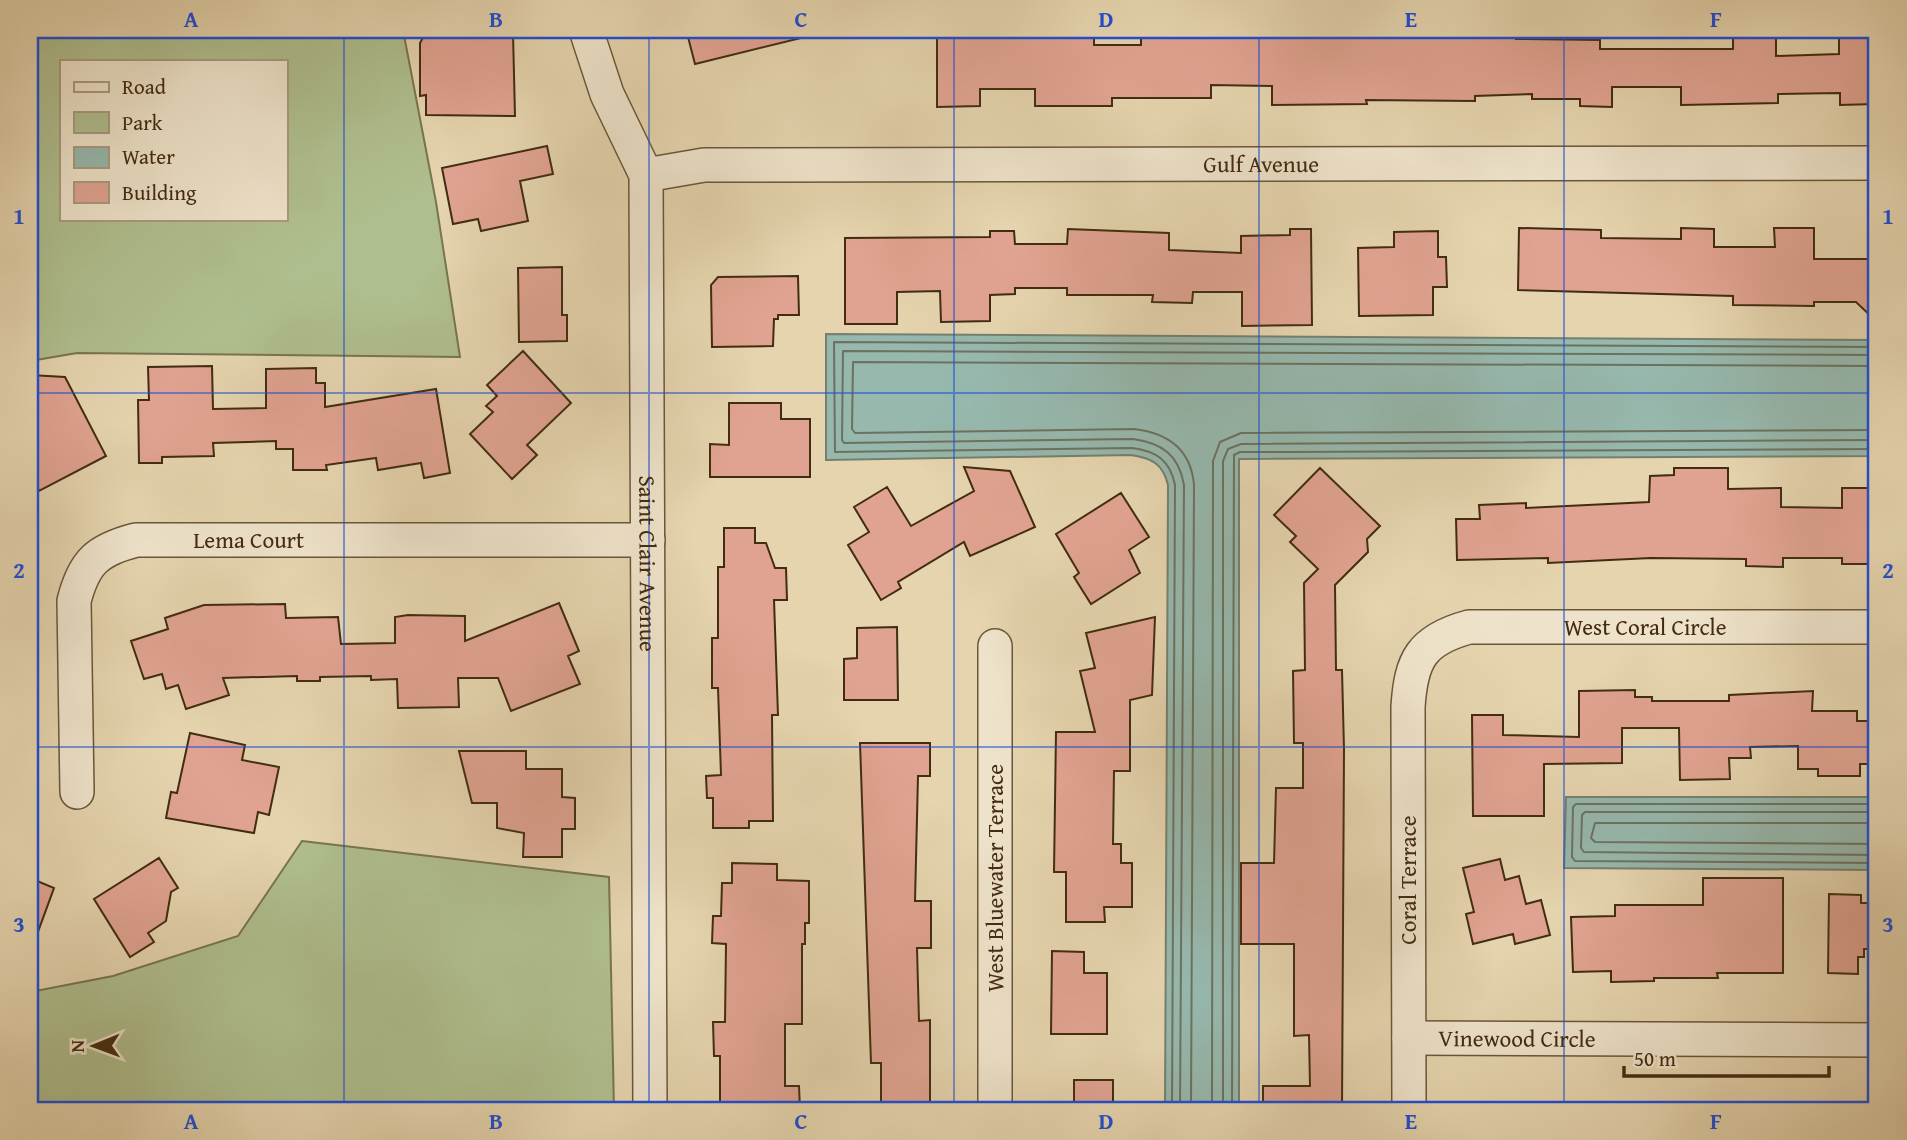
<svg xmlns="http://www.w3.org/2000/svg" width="1907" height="1140" font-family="'Gentium Book Plus',serif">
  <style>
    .green { fill: #afbe8e; stroke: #787550; stroke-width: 2; fill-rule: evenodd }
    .water { fill: #96b8ad; stroke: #74806f; stroke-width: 2 }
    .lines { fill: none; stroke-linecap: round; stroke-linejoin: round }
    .shore { stroke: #6c7260; stroke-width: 2 }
    .building { fill: #e0a391; stroke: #422c12; stroke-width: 2 }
    .minor-casing { stroke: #6b5639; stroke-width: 36 }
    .minor { stroke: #eee3ca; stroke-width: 33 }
    .grid { fill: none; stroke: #1d4ed8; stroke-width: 2; stroke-opacity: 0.55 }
    .labels { text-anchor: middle; stroke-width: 5; stroke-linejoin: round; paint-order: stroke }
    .street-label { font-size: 23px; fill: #422c12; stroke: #eee3ca }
    .neatline { fill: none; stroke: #1d4ed8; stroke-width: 2.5 }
    .grid-label { font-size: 23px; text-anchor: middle; font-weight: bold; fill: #1d4ed8 }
  </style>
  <rect width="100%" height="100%" fill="#e5d4ae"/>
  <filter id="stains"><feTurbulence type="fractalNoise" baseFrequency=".00286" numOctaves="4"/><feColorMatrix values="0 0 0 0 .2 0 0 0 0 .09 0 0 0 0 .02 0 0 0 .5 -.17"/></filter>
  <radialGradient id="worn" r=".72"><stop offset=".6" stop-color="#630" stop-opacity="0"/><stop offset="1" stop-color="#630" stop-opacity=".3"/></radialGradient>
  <path class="green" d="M 30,30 L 403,30 L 436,202 L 460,357 L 77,353 L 30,361 ZM 61,61 L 285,61 L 285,219 L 61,219 Z
    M 302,841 L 609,877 L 614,1110 L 30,1110 L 30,992 L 113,976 L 238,936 Z"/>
  <path class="water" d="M 826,334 L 1877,340 L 1877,456 L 1239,459 L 1239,1110 L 1165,1110 L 1168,485 C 1163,464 1152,458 1131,455 L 826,460 Z
    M 1566,797 L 1877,797 L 1877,870 L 1564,868 Z"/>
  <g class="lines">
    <path class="shore" d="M 1877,804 L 1576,804 L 1573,807 L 1572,857 L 1575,861 L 1877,863
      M 1877,812 L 1585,812 L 1582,815 L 1581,848 L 1584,852 L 1877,855
      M 1877,823 L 1595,823 L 1591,838 L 1595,842 L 1877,844
      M 1172,1110 L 1175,485 C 1170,460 1156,451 1132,448 L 835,452 L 834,342 L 1877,347
      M 1180,1110 L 1184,485 C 1179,455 1162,443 1133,439 L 844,443 L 842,440 L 843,351 L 1877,355
      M 1191,1110 L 1194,485 C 1191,450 1168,433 1134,429 L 855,433 L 852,429 L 853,362 L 1877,366
      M 1212,1110 L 1213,461 L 1220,442 L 1241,433 L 1877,430
      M 1223,1110 L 1223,461 L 1228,449 L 1241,444 L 1877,440
      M 1232,1110 L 1234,455 L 1240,452 L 1293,452 L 1877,449"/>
  </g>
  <path class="building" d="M 699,30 L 800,30 L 801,38 L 695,64 L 688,37 L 700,34 Z
    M 1047,30 L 1094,30 L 1094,45 L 1141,45 L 1141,32 L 1151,33 L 1151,30 L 1516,30 L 1516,39 L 1600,40 L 1600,49 L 1733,49 L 1733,36 L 1776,34 L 1776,56 L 1839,54 L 1839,30 L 1875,30 L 1877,74 L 1874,74 L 1875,104 L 1840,105 L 1840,93 L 1778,94 L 1778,103 L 1681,105 L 1681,87 L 1612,87 L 1612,107 L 1580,106 L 1580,99 L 1532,99 L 1532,94 L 1475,96 L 1475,101 L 1366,100 L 1367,104 L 1272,105 L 1272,86 L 1211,85 L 1211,98 L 1112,98 L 1112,106 L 1035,106 L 1035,89 L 980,89 L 980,106 L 937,107 L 937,38 L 1047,38 Z
    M 465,33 L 513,33 L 515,116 L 426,115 L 426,95 L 420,96 L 420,43 L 425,34 Z
    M 547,146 L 553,174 L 520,181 L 528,221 L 481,231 L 478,219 L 453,224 L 442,168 Z
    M 1519,228 L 1601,230 L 1601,238 L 1681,239 L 1681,228 L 1714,229 L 1714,247 L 1775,247 L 1774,228 L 1814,228 L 1814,259 L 1877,259 L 1877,322 L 1856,302 L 1814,302 L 1814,306 L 1733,305 L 1733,296 L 1518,290 Z
    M 1068,229 L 1169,233 L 1169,250 L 1241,253 L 1241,236 L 1290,235 L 1290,229 L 1311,229 L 1312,325 L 1242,326 L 1242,292 L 1193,292 L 1192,303 L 1152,302 L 1153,295 L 1067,295 L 1067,288 L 1015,288 L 1015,294 L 990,295 L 990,321 L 941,322 L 940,291 L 897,292 L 897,324 L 845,324 L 845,238 L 990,237 L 990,231 L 1014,231 L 1015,244 L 1067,244 Z
    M 1438,231 L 1438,257 L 1446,257 L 1447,287 L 1433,287 L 1433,315 L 1359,316 L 1358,248 L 1394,247 L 1394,232 Z
    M 562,267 L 562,315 L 567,315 L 567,341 L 519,342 L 518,268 Z
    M 798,276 L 799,315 L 778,315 L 778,319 L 774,319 L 773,346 L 712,347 L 711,285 L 718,277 Z
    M 523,351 L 571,403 L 527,445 L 537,455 L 512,479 L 470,434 L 493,412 L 486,406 L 497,396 L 487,385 Z
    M 212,366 L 213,409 L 266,408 L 266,369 L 316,368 L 316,383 L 325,383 L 325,407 L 436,389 L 450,473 L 424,478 L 421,463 L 378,470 L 376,458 L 326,465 L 327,470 L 293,470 L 293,449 L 276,449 L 276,441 L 213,443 L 214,456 L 162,457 L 162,463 L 139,463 L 138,400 L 149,400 L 148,367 Z
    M 30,375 L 65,377 L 106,456 L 39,491 L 30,472 Z
    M 729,403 L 781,403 L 781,419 L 810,419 L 810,477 L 710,477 L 710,444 L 729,445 Z
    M 964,467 L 1010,471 L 1035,527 L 970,556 L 964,542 L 898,582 L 901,588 L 881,600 L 848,545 L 869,532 L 854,507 L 887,487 L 911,526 L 974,491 Z
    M 1320,468 L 1380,526 L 1367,539 L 1368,552 L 1335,585 L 1336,670 L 1342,670 L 1344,749 L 1342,1110 L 1263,1110 L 1263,1086 L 1310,1086 L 1309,1035 L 1294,1036 L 1294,944 L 1241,944 L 1241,863 L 1274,863 L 1276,788 L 1303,788 L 1303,743 L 1294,743 L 1293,671 L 1305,670 L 1304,583 L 1318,569 L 1290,542 L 1296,536 L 1274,515 Z
    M 1674,468 L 1728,468 L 1728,489 L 1781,488 L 1781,507 L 1842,508 L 1842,488 L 1877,488 L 1874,564 L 1842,564 L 1842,558 L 1783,558 L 1783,567 L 1746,566 L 1746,559 L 1651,558 L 1548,563 L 1548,558 L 1457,560 L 1456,519 L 1480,519 L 1479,505 L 1526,503 L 1526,508 L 1649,502 L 1650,476 L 1674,475 Z
    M 1121,493 L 1149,537 L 1129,550 L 1140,573 L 1091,604 L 1074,577 L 1079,573 L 1056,534 Z
    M 724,528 L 755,528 L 755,543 L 766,543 L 775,568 L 786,568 L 787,600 L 774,600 L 778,715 L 772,715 L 773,821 L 749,821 L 749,828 L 713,828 L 713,798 L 707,798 L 706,776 L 721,775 L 718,688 L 712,688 L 712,638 L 718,638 L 718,567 L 724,567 Z
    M 559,603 L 579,651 L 568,656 L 580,684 L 511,711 L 498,678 L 458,678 L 459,707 L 398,708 L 397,679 L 371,680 L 371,676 L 320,677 L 320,681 L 297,681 L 297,676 L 223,678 L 229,695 L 186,709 L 178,685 L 166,689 L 162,674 L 144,679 L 131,641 L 168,629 L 165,618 L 204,605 L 285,604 L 286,618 L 338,617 L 341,644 L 395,643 L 395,617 L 408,615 L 465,616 L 465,641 Z
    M 1155,617 L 1152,695 L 1130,700 L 1130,771 L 1114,771 L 1113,844 L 1121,844 L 1121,863 L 1132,863 L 1132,907 L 1104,907 L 1105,922 L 1066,922 L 1066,872 L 1054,872 L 1056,732 L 1095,732 L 1080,671 L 1095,668 L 1086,633 Z
    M 897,627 L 898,700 L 844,700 L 844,659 L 857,658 L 857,628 Z
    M 1635,690 L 1635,697 L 1652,697 L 1652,701 L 1729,701 L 1729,695 L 1813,691 L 1812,711 L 1857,711 L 1857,721 L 1877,721 L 1877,764 L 1860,764 L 1860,776 L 1818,776 L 1818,769 L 1798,769 L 1798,746 L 1750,747 L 1751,758 L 1729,758 L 1730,779 L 1680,780 L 1679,728 L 1622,728 L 1622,763 L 1544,764 L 1544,816 L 1473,816 L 1472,715 L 1503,715 L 1503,735 L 1579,737 L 1579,691 Z
    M 190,733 L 245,745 L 242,760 L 279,767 L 269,815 L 258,812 L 254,833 L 166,818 L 171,792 L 177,793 Z
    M 860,743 L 930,743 L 930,776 L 918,776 L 915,901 L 931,901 L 931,948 L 917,948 L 919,1021 L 930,1020 L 930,1110 L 881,1110 L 881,1063 L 871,1063 Z
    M 459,751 L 526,751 L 526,769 L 562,769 L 562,797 L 575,798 L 575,829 L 562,829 L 562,857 L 523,857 L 524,833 L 497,828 L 497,803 L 472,803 Z
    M 159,858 L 178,888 L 171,892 L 166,921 L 148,933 L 154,942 L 130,957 L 94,899 Z
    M 1500,859 L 1505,880 L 1519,876 L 1526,904 L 1541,900 L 1550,935 L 1515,944 L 1513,934 L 1473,944 L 1466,914 L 1474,912 L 1463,868 Z
    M 732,863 L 777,864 L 777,880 L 809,881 L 809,923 L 805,923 L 805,944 L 802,944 L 802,1024 L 785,1024 L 785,1086 L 799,1086 L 800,1110 L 720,1110 L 720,1056 L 714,1056 L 713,1022 L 725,1022 L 726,944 L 712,943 L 713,916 L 721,916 L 722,883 L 732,883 Z
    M 30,878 L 54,888 L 32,948 L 30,947 Z
    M 1703,878 L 1783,878 L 1783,973 L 1717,973 L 1718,978 L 1654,978 L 1654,981 L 1611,982 L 1611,971 L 1573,972 L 1571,917 L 1615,916 L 1615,905 L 1703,905 Z
    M 1829,894 L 1861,895 L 1861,903 L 1877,903 L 1877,949 L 1864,949 L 1864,957 L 1858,957 L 1858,974 L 1828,973 Z
    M 1052,951 L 1084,952 L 1084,973 L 1107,973 L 1107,1034 L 1051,1034 Z
    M 1074,1080 L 1113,1080 L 1113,1110 L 1074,1110 Z"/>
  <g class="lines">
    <defs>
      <g id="minor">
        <path id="s1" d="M 586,30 L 607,94 L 646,175 L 650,1110"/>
        <path id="s2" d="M 646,175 L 704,165 L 1877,163"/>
        <path id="s3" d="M 77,792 L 74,601 C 84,562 97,550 136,540 L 648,540"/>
        <path id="s4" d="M 1409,1038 L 1877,1040"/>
        <path d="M 995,1110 L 995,646"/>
        <path id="s5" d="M 1409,1110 L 1408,707 C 1411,660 1421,640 1469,627 L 1877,627"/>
      </g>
    </defs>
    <use href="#minor" class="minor-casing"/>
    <use href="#minor" class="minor"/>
  </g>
  <path class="grid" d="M 344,30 L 344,1110M 649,30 L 649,1110M 954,30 L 954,1110M 1259,30 L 1259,1110M 1564,30 L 1564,1110M 30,393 L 1877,393M 30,747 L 1877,747"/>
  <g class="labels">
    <g class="street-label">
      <text dy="8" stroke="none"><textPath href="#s2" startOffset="616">Gulf Avenue</textPath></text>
      <text dy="8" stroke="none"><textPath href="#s3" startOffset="397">Lema Court</textPath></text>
      <text dy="8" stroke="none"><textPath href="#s1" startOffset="546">Saint Clair Avenue</textPath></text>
      <text dy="8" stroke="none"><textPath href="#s5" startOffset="690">West Coral Circle</textPath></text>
      <text transform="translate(995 878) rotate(-90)" y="8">West Bluewater Terrace</text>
      <text transform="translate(1408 880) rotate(-90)" y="8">Coral Terrace</text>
      <text dy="8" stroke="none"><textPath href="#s4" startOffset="108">Vinewood Circle</textPath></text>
    </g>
  </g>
  <rect width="1907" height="1140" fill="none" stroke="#e5d4ae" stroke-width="77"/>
  <rect x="60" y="60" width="228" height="161" fill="#eee3ca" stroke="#a99a80" stroke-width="2"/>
  <rect x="74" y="82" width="35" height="10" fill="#eee3ca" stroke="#a99a80" stroke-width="2"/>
  <text x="122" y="94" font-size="21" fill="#422c12">Road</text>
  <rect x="74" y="112" width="35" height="21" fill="#afbe8e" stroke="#a99a80" stroke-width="2"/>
  <text x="122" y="130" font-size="21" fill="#422c12">Park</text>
  <rect x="74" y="147" width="35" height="21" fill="#96b8ad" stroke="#a99a80" stroke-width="2"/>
  <text x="122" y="164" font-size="21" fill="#422c12">Water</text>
  <rect x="74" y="182" width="35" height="21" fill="#e0a391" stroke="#a99a80" stroke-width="2"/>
  <text x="122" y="200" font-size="21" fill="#422c12">Building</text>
  <g transform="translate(94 1046) rotate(269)" stroke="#eee3ca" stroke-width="5" paint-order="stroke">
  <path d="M0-5L12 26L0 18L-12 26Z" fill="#422c12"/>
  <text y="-10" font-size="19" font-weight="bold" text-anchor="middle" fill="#422c12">N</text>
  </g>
  <path d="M1624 1066v10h205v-10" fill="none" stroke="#422c12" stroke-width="3.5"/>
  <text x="1634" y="1066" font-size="21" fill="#422c12" stroke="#eee3ca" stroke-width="5" paint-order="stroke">50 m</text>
  <rect x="38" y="38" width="1830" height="1064" class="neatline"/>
  <g class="grid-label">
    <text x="191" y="27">A</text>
    <text x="496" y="27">B</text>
    <text x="801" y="27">C</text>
    <text x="1106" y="27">D</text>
    <text x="1411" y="27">E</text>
    <text x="1716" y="27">F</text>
    <text x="19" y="224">1</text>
    <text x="1888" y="224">1</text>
    <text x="19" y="578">2</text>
    <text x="1888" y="578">2</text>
    <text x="19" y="932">3</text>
    <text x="1888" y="932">3</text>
    <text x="191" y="1129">A</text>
    <text x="496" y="1129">B</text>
    <text x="801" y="1129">C</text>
    <text x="1106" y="1129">D</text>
    <text x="1411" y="1129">E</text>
    <text x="1716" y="1129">F</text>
  </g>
  <rect width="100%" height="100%" filter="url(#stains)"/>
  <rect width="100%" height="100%" fill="url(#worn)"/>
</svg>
